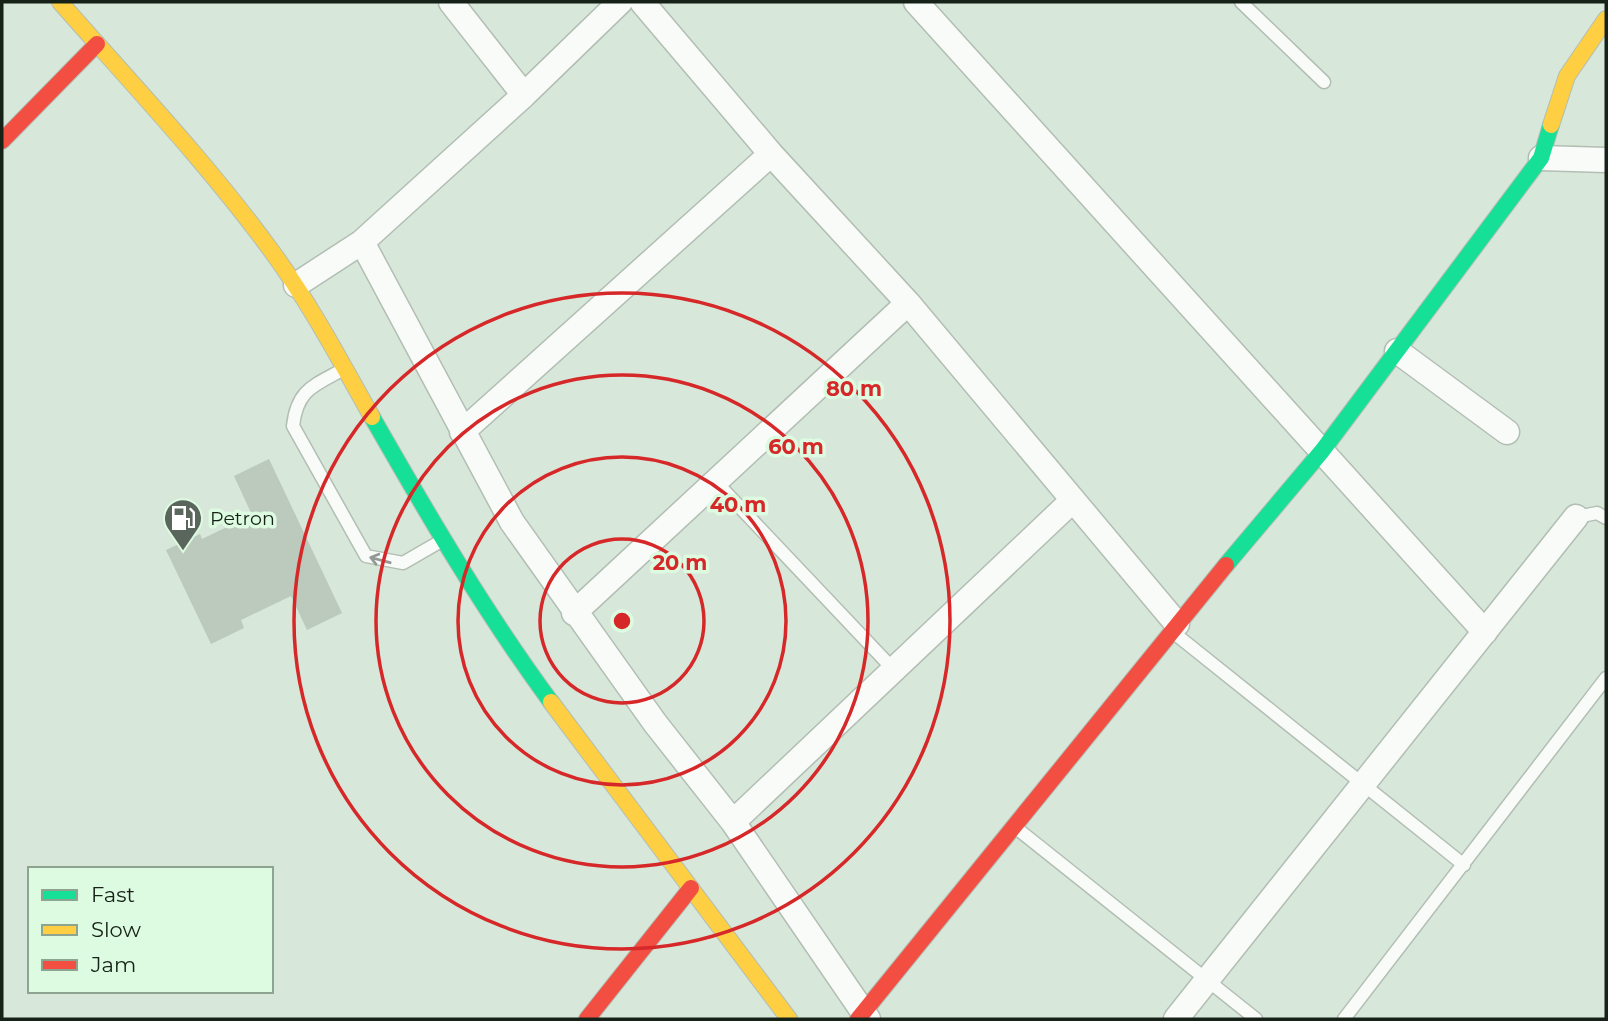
<svg xmlns="http://www.w3.org/2000/svg" width="1608" height="1021" font-family="Montserrat,sans-serif">
  <style>
    .building { fill: #bcc9bd }
    .lines { fill: none; stroke-linecap: round; stroke-linejoin: round }
    .lane-casing { stroke: #b2beb3; stroke-width: 15 }
    .street-casing { stroke: #b2beb3; stroke-width: 27 }
    .fast-casing { stroke: #b2beb3; stroke-width: 18 }
    .slow-casing { stroke: #b2beb3; stroke-width: 18 }
    .jam-casing { stroke: #b2beb3; stroke-width: 18 }
    .lane { stroke: #f9fbf9; stroke-width: 12 }
    .street { stroke: #f9fbf9; stroke-width: 24 }
    .fast { stroke: #16e098; stroke-width: 16 }
    .slow { stroke: #ffcf43; stroke-width: 16 }
    .jam { stroke: #f24e42; stroke-width: 16 }
    .oneway { stroke: #939994 }
    .ring { fill: none; stroke: #d62828; stroke-width: 3.5 }
    .labels { text-anchor: middle; stroke-width: 7; stroke-linejoin: round; paint-order: stroke }
    .poi-label { font-size: 19px; fill: #162118; stroke: #ddfbe0; text-anchor: start }
    .centre { fill: #d62828; stroke: #ddfbe0; stroke-width: 3.5 }
    .ring-label { font-size: 21px; text-anchor: middle; font-weight: bold; fill: #d62828; stroke: #ddfbe0; stroke-width: 7; stroke-linejoin: round; paint-order: stroke }
  </style>
  <rect width="100%" height="100%" fill="#d7e7d9"/>
  <path class="building" d="M 269,459 L 342,613 L 307,630 L 291,596 L 241,620 L 244,628 L 211,644 L 166,550 L 200,534 L 202,539 L 252,515 L 234,476 Z"/>
  <g class="lines">
    <defs>
      <path id="lane" d="M 1241,2 L 1324,82
        M 342,370 C 313,386 297,390 293,426 L 366,556 L 403,563 L 441,541
        M 716,482 L 894,670
        M 1576,517 L 1597,513 L 1606,518
        M 1174,633 L 1464,865
        M 1015,827 L 1256,1019
        M 1344,1019 L 1606,678"/>
      <path id="street" d="M 451,2 L 524,95
        M 642,2 L 771,154 L 908,303 L 1177,624
        M 916,2 L 1485,632
        M 1541,158 L 1606,160
        M 362,242 L 512,522 L 655,723 L 733,822 L 868,1019
        M 296,285 L 362,242 L 524,95 L 620,2
        M 1397,351 L 1507,432
        M 462,432 L 771,154
        M 574,613 L 908,303
        M 733,822 L 1073,500
        M 1176,1019 L 1576,517"/>
      <path id="fast" d="M 372,417 C 428,515 484,611 551,702
        M 1226,565 L 1322,451 L 1541,158 L 1551,125"/>
      <path id="slow" d="M 60,2 C 132,84 209,165 273,253 C 311,305 341,362 372,417
        M 1551,125 L 1567,76 L 1606,19
        M 551,702 L 789,1019"/>
      <path id="jam" d="M 2,141 L 97,44
        M 587,1019 L 691,888
        M 858,1019 L 1226,565"/>
    </defs>
    <use href="#lane" class="lane-casing"/>
    <use href="#street" class="street-casing"/>
    <use href="#fast" class="fast-casing"/>
    <use href="#slow" class="slow-casing"/>
    <use href="#jam" class="jam-casing"/>
    <use href="#lane" class="lane"/>
    <use href="#street" class="street"/>
    <use href="#fast" class="fast"/>
    <use href="#slow" class="slow"/>
    <use href="#jam" class="jam"/>
  </g>
  <defs><path id="oneway-shaft" d="M-6 0H5M1.5-3L5.5 0L1.5 3" fill="none" stroke-width="1.6" stroke-linecap="round" stroke-linejoin="round" transform="scale(1.75)"/></defs>
  <use class="oneway" href="#oneway-shaft" transform="translate(380 560) rotate(-165)"/>
  <g class="ring">
    <circle cx="622" cy="621" r="82"/>
    <circle cx="622" cy="621" r="164"/>
    <circle cx="622" cy="621" r="246"/>
    <circle cx="622" cy="621" r="328"/>
  </g>
  <defs>
    <symbol id="fuel-pin" viewBox="-11 -11 22 30"><path d="M0 17L-7.5 6A9.5 9.5 0 1 1 7.5 6Z" fill="#5a665c" stroke="#ddfbe0"/><path d="M-5.5-6h7V0h2V4h1.3V-2.5L3-4.5l.8-.8L6-3V5H2.5V1h-1V6h-7ZM-4.2-4.7v3.2H.2V-4.7Z" fill="#fff"/></symbol>
  </defs>
  <g fill-rule="evenodd">
    <use href="#fuel-pin" x="161" y="496" width="44" height="60"/>
  </g>
  <g class="labels">
    <g class="poi-label">
      <text x="210" y="525">Petron</text>
    </g>
  </g>
  <circle cx="622" cy="621" r="10" class="centre"/>
  <g class="ring-label">
    <text x="854" y="396">80 m</text>
    <text x="796" y="454">60 m</text>
    <text x="738" y="512">40 m</text>
    <text x="680" y="570">20 m</text>
  </g>
  <rect width="1608" height="1021" fill="none" stroke="#162118" stroke-width="7"/>
  <rect x="28" y="867" width="245" height="126" fill="#ddfbe0" stroke="#8da490" stroke-width="2"/>
  <rect x="42" y="890" width="35" height="10" fill="#16e098" stroke="#8da490" stroke-width="2"/>
  <text x="91" y="902" font-size="21" fill="#162118">Fast</text>
  <rect x="42" y="925" width="35" height="10" fill="#ffcf43" stroke="#8da490" stroke-width="2"/>
  <text x="91" y="937" font-size="21" fill="#162118">Slow</text>
  <rect x="42" y="960" width="35" height="10" fill="#f24e42" stroke="#8da490" stroke-width="2"/>
  <text x="91" y="972" font-size="21" fill="#162118">Jam</text>
</svg>
